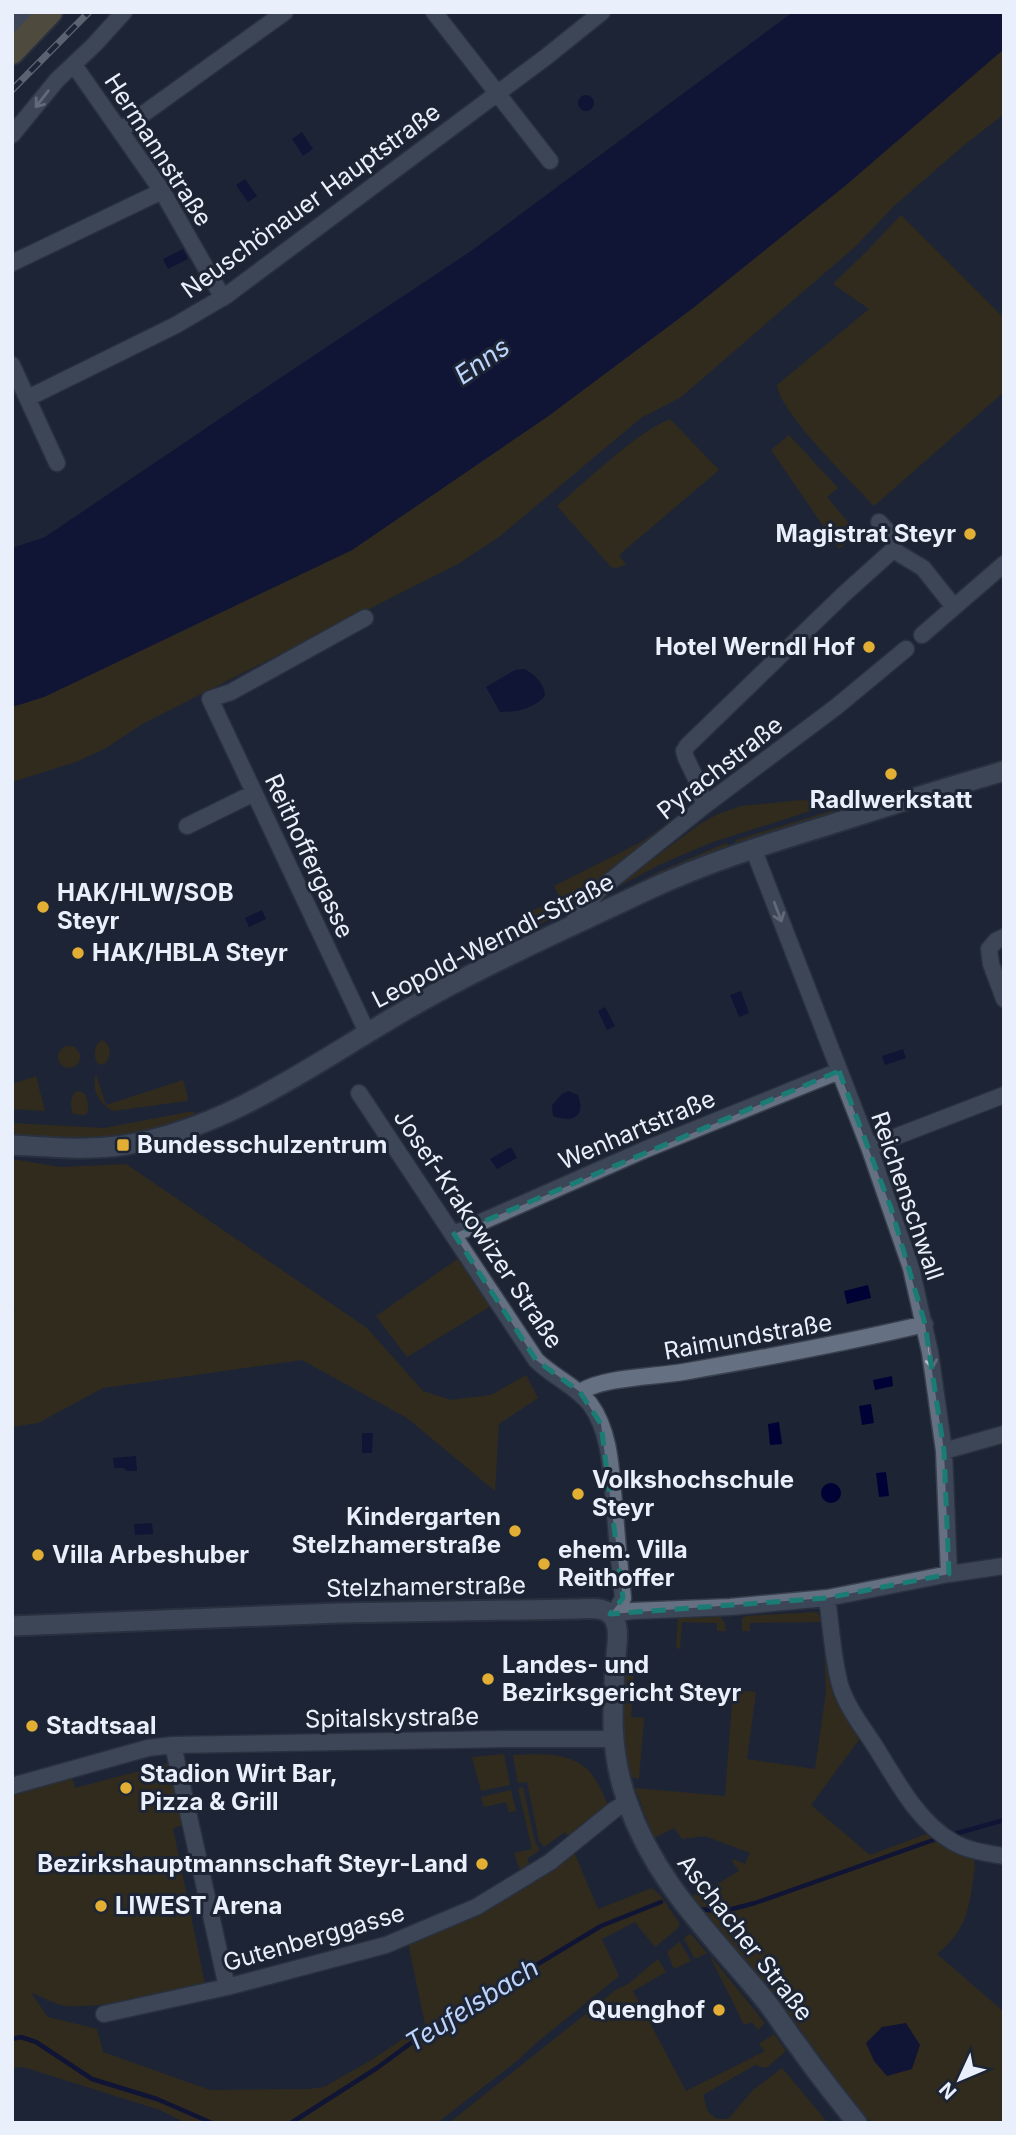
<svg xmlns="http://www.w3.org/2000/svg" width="1016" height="2135" font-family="Inter,sans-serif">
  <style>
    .green { fill: #483301 }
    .water { fill: #000135 }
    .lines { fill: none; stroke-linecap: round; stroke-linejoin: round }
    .stream { stroke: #000135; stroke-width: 4.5 }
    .minor-casing { stroke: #39404d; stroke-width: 19 }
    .tertiary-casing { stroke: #39404d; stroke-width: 23 }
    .primary-casing { stroke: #39404d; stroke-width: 28 }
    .minor { stroke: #657082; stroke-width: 16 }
    .tertiary { stroke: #657082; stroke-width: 19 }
    .primary { stroke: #8b784b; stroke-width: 24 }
    .rail-casing { stroke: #a6adb9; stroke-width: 7 }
    .rail { stroke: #1d2535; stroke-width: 4.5; stroke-dasharray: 13; stroke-linecap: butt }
    .oneway { stroke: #b5bdcb }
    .marked { fill: none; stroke: #1a7c75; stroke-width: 5; stroke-dasharray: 14 9; stroke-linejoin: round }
    .poi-dot { fill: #e3ae34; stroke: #1d2535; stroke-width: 2.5 }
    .labels { text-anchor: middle; stroke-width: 6; stroke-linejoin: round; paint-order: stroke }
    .street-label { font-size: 24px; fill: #eaf0fb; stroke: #1d2535 }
    .poi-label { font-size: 24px; font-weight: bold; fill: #eaf0fb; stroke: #1d2535; text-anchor: start }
    .water-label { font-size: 26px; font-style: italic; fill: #bdd4fd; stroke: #1d2535 }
  </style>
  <rect width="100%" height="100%" fill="#1d2535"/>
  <path class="green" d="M 1004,49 L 1004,114 L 963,146 L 894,206 L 856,246 L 681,397 L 641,418 L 499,537 L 458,564 L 144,723 L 106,748 L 76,762 L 12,782 L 12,707 L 44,697 L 352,550 L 547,417 L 693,308 Z
    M 901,215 L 1004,318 L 1004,392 L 874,506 C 852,482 780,413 777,385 L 869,309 L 833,284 L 865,253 Z
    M 670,419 L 719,470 L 619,555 L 626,565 L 616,568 L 611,567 L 557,506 C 588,480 634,434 670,419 Z
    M 789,435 L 838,488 L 827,497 L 858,534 L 839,549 L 771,450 Z
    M 802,800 L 832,804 L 710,843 L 659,865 L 610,891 L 700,824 L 718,814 L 741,806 Z
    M 687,810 L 670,827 L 555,917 L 526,931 L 519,917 L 560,898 L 554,886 L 641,842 Z
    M 833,810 L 835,812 L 835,814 L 736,845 L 735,842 L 736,840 Z
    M 726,843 L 730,846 L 607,899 L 658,872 Z
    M 102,1040 C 112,1045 111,1055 106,1063 L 99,1065 C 92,1058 94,1045 102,1040 Z
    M58 1057a11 11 0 1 1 22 0a11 11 0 1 1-22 0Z
    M 96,1074 L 106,1105 L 183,1080 L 188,1098 L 187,1101 L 113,1111 C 99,1103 91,1090 96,1074 Z
    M 36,1076 L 45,1111 L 12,1109 L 12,1084 Z
    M 77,1091 L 84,1093 C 88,1100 90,1107 86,1115 L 73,1114 C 70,1106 70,1096 77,1091 Z
    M 193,1111 L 197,1118 L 141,1134 L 80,1141 L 12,1138 L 12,1123 L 104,1128 Z
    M 12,1159 L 61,1167 L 126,1164 L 367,1328 L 423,1391 L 451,1400 L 491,1395 L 526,1375 L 538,1398 L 499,1424 L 495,1491 L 407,1418 L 302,1360 L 103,1388 L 38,1423 L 12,1427 L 12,1314 L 15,1313 L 12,1295 Z
    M 459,1258 L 491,1306 L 407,1357 L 376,1316 Z
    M 817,1612 L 823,1622 L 833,1695 L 861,1737 L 811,1805 L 870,1855 L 929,1833 L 952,1850 L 974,1860 L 975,1867 C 969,1906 969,1928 937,1954 L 1004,2012 L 1004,2123 L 872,2123 L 852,2100 L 778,1999 L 691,1897 L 698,1892 L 695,1888 L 709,1879 L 714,1886 L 739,1871 L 732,1861 L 733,1859 L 745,1864 L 750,1853 L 705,1836 L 682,1839 L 674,1828 L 654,1838 L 635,1788 L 725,1796 L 733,1690 L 756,1692 L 747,1759 L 815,1769 L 826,1692 L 823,1622 L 750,1623 L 750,1631 L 742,1631 L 742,1618 L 745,1616 Z
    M 720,1617 L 724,1621 L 726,1631 L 717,1631 L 717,1623 L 682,1622 L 680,1649 L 676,1648 L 678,1618 Z
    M 625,1670 L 634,1671 L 631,1717 L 644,1718 L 639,1779 L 629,1777 C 622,1739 622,1708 625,1670 Z
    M 504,1754 L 510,1785 L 481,1791 L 472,1757 Z
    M 513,1755 C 536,1754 568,1751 587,1769 C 597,1778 603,1795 609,1807 L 571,1840 L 565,1832 L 544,1847 L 539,1841 L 527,1782 L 518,1783 Z
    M 170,1763 L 184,1825 L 173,1828 L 205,1984 C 160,1994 113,2008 66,2006 C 55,2005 42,1996 31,1993 L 48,2017 L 97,2029 L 103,2052 L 210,2090 L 309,2089 L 324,2087 L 373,2059 L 425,2024 L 408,1943 L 574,1852 L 598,1909 L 652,1888 L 661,1896 L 680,1924 L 676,1930 L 655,1947 L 635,1922 L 602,1939 L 619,1976 L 535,2044 L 518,2060 L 437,2123 L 186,2123 L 160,2110 L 23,2067 L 12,2068 L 12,1796 L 72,1778 L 75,1788 Z
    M 523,1787 L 535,1842 L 540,1850 L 527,1859 L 532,1868 L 522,1876 L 514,1853 L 532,1849 L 518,1788 Z
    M 511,1790 L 516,1811 L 509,1812 L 506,1802 L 484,1807 L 481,1797 Z
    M 691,1934 L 707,1953 L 695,1959 L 684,1939 L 686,1936 Z
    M 679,1942 L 681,1944 L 691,1961 L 674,1969 L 667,1952 Z
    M 709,1954 L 765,2023 L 758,2030 L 752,2022 L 744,2025 Z
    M 658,1959 L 666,1972 L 633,1991 L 686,2091 L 765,2051 L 759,2044 L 774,2034 L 786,2051 L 766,2068 L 755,2065 L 703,2095 L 708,2112 L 717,2119 L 728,2119 L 753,2090 L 782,2068 L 828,2123 L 449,2123 L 617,1989 L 628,1984 Z"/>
  <path class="water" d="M 793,12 L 1004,12 L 1004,49 L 845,186 L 693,308 L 547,417 L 352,550 L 44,697 L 12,707 L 12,548 L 45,537 L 286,374 L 471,251 Z
    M578 103a8 8 0 1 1 16 0a8 8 0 1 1-16 0Z
    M 302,132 L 313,149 L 303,156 L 292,139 Z
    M 245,179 L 257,196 L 248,202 L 236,185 Z
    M 183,249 L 188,259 L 168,269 L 163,259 Z
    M 525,669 C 536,676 544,683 545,696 C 533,709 517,712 500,712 L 486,687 L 515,670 Z
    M 262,910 L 266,919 L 249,927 L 245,918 Z
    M 741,991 L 749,1013 L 739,1017 L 730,995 Z
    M 605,1007 L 615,1026 L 607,1030 L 598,1011 Z
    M 903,1049 L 906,1058 L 885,1065 L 882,1056 Z
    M 568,1091 L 578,1095 C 586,1117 573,1123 553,1116 L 552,1105 L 562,1094 Z
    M 511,1147 L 517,1158 L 497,1169 L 490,1159 Z
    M 868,1285 L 871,1298 L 847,1304 L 844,1291 Z
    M 892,1376 L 893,1386 L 875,1390 L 873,1380 Z
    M 871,1404 L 874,1423 L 862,1425 L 859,1406 Z
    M 779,1422 L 782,1444 L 770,1445 L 768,1424 Z
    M 362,1433 L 373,1433 L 372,1453 L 362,1453 Z
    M 136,1456 L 137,1471 L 127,1471 L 123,1468 L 114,1468 L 113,1458 Z
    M 886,1472 L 889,1496 L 879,1497 L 876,1473 Z
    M821 1493a10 10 0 1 1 20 0a10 10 0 1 1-20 0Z
    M 152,1523 L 153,1534 L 135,1535 L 134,1524 Z
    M 906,2023 L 920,2045 L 912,2069 L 887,2076 L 874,2061 L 866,2043 L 882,2027 Z"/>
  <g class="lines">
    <path class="stream" d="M 951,1835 L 1004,1820
      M 695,1908 L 721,1912 L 755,1903 L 939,1838
      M 12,2039 L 21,2037 L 36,2042 L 92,2079 L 157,2099 L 212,2123
      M 291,2123 L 377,2068 L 430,2029 L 601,1926 L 661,1902"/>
    <defs>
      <path id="minor" d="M 434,12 L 550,161
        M 74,65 L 162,191 L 223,298
        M 121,130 L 285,12
        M 12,135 L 57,80 L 94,45 L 124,12
        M 12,263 L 162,191
        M 12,365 L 57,463
        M 28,398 L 176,325 L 227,295 L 546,57 L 602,12
        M 879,522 C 886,530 897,538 893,550 L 923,568 L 954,607
        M 365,618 L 231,692 L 210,699 L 367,1032
        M 922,635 L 1004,564
        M 704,806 L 698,783 L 686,758 L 684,751 L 687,746 L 844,594 L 893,550
        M 187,826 L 254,793
        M 753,848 L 869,1147 L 911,1268 L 930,1352 L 944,1451 L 949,1574
        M 571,925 L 598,891 L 704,806 L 836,707 L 906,649
        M 1004,937 L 996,941 L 989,949 L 991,964 L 1004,999
        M 359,1093 L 536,1360 C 553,1377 576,1386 590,1404 C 612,1434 611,1477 615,1513 C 617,1541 620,1570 623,1598 L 618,1607 L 610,1614
        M 869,1147 L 1004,1095
        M 454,1234 L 644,1150 L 839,1071
        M 580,1392 C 604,1377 653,1377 683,1372 C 764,1358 845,1343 925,1324
        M 944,1451 L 1004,1434
        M 827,1598 C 831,1625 833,1663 841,1688 C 848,1708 861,1725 873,1743 C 895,1777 916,1821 953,1842 C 969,1851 986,1853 1004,1856
        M 610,1614 L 632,1611 L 730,1607 L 827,1598 L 949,1574 L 1004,1566
        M 173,1745 L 227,1987
        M 12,1786 L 148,1748 L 173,1745 L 506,1739 L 612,1739
        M 104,2014 L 227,1987 L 386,1945 L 476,1907 L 550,1862 L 614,1810 L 627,1802"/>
      <path id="tertiary" d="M 12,26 L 25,12
        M 12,1145 C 50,1147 88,1151 125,1145 C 242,1126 336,1046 438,992 C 505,955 577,924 646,891 C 705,863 767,844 829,825 C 887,806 945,788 1004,771
        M 12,1626 L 339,1613 L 575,1609 C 585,1609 602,1606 610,1614 C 621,1624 617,1643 616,1655 C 612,1708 609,1750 627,1801 C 655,1883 712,1935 765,2000 C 777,2015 787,2032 799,2047 C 817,2073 837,2098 857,2123"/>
      <path id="primary" d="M 12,52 L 50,12"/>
    </defs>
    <use href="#minor" class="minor-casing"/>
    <use href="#tertiary" class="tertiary-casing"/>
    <use href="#primary" class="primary-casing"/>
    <use href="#minor" class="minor"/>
    <use href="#tertiary" class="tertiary"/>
    <use href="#primary" class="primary"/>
    <defs>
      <path id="rail" d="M 12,90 L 89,12"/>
    </defs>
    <use href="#rail" class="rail-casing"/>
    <use href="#rail" class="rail"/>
  </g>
  <defs><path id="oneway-shaft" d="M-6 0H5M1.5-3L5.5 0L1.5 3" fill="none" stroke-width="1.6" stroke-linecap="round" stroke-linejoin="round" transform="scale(1.75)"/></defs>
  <g class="oneway">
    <use href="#oneway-shaft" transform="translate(42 99) rotate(128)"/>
    <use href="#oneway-shaft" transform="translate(778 912) rotate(69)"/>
    <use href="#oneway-shaft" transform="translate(931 1358) rotate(81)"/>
  </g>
  <path d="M0 0H1016V2135H0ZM 839,1071 L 891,1208 L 925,1324 L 944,1451 L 949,1574 L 827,1598 L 610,1614 L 623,1598 L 601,1424 L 580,1392 L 536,1360 L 454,1234 Z" fill="#1d2535" fill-opacity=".55" fill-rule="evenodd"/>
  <path class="marked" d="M 839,1071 L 891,1208 L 925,1324 L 944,1451 L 949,1574 L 827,1598 L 610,1614 L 623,1598 L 601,1424 L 580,1392 L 536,1360 L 454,1234 Z"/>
  <g class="poi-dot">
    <circle cx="970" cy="534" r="7"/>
    <circle cx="869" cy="647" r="7"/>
    <circle cx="891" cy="774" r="7"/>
    <circle cx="43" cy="907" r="7"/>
    <circle cx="78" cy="953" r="7"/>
    <rect x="116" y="1138" width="14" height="14" rx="3.5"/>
    <circle cx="578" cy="1494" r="7"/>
    <circle cx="515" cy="1531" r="7"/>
    <circle cx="38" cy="1555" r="7"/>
    <circle cx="544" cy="1564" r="7"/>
    <circle cx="488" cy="1679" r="7"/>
    <circle cx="32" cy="1726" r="7"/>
    <circle cx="126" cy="1788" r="7"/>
    <circle cx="482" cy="1864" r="7"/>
    <circle cx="101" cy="1906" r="7"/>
    <circle cx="719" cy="2010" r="7"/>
  </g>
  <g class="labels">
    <g class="street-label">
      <text transform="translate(158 150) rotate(57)" y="8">Hermannstraße</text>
      <text transform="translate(311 201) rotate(-36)" y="8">Neuschönauer Hauptstraße</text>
      <text transform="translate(720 768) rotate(-38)" y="8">Pyrachstraße</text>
      <text transform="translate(309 856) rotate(65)" y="8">Reithoffergasse</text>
      <text transform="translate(493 941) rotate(-27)" y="8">Leopold-Werndl-Straße</text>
      <text transform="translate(637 1130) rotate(-23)" y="8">Wenhartstraße</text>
      <text transform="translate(907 1196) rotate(71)" y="8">Reichenschwall</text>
      <text transform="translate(478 1229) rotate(56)" y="8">Josef-Krakowizer Straße</text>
      <text transform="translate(748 1337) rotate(-10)" y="8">Raimundstraße</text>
      <text transform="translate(426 1587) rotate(-1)" y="8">Stelzhamerstraße</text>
      <text transform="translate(392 1718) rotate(-1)" y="8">Spitalskystraße</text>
      <text transform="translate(314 1938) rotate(-16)" y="8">Gutenberggasse</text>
      <text transform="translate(745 1938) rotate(52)" y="8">Aschacher Straße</text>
    </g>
    <g class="poi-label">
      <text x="956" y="542" text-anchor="end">Magistrat Steyr</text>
      <text x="855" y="655" text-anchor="end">Hotel Werndl Hof</text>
      <text x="891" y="808" text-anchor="middle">Radlwerkstatt</text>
      <text x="57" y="901">HAK/HLW/SOB<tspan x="57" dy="28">Steyr</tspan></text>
      <text x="92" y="961">HAK/HBLA Steyr</text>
      <text x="137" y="1153">Bundesschulzentrum</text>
      <text x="592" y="1488">Volkshochschule<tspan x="592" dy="28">Steyr</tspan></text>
      <text x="501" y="1525" text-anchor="end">Kindergarten<tspan x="501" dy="28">Stelzhamerstraße</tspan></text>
      <text x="558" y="1558">ehem. Villa<tspan x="558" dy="28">Reithoffer</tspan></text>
      <text x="52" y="1563">Villa Arbeshuber</text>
      <text x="502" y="1673">Landes- und<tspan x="502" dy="28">Bezirksgericht Steyr</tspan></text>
      <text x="46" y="1734">Stadtsaal</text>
      <text x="140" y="1782">Stadion Wirt Bar,<tspan x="140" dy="28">Pizza &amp; Grill</tspan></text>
      <text x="468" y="1872" text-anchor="end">Bezirkshauptmannschaft Steyr-Land</text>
      <text x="115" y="1914">LIWEST Arena</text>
      <text x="705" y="2018" text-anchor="end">Quenghof</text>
    </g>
    <g class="water-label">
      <text transform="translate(482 361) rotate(-35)" y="9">Enns</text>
      <text transform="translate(472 2005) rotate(-32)" y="9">Teufelsbach</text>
    </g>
  </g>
  <rect width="1016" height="2135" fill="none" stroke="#eaf0fb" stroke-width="28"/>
  <g transform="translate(960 2079) rotate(226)" stroke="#1d2535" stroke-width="5" paint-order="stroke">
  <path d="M0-5L12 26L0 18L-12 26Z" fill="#eaf0fb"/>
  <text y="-10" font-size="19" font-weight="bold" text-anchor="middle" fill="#eaf0fb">N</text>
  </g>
</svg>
